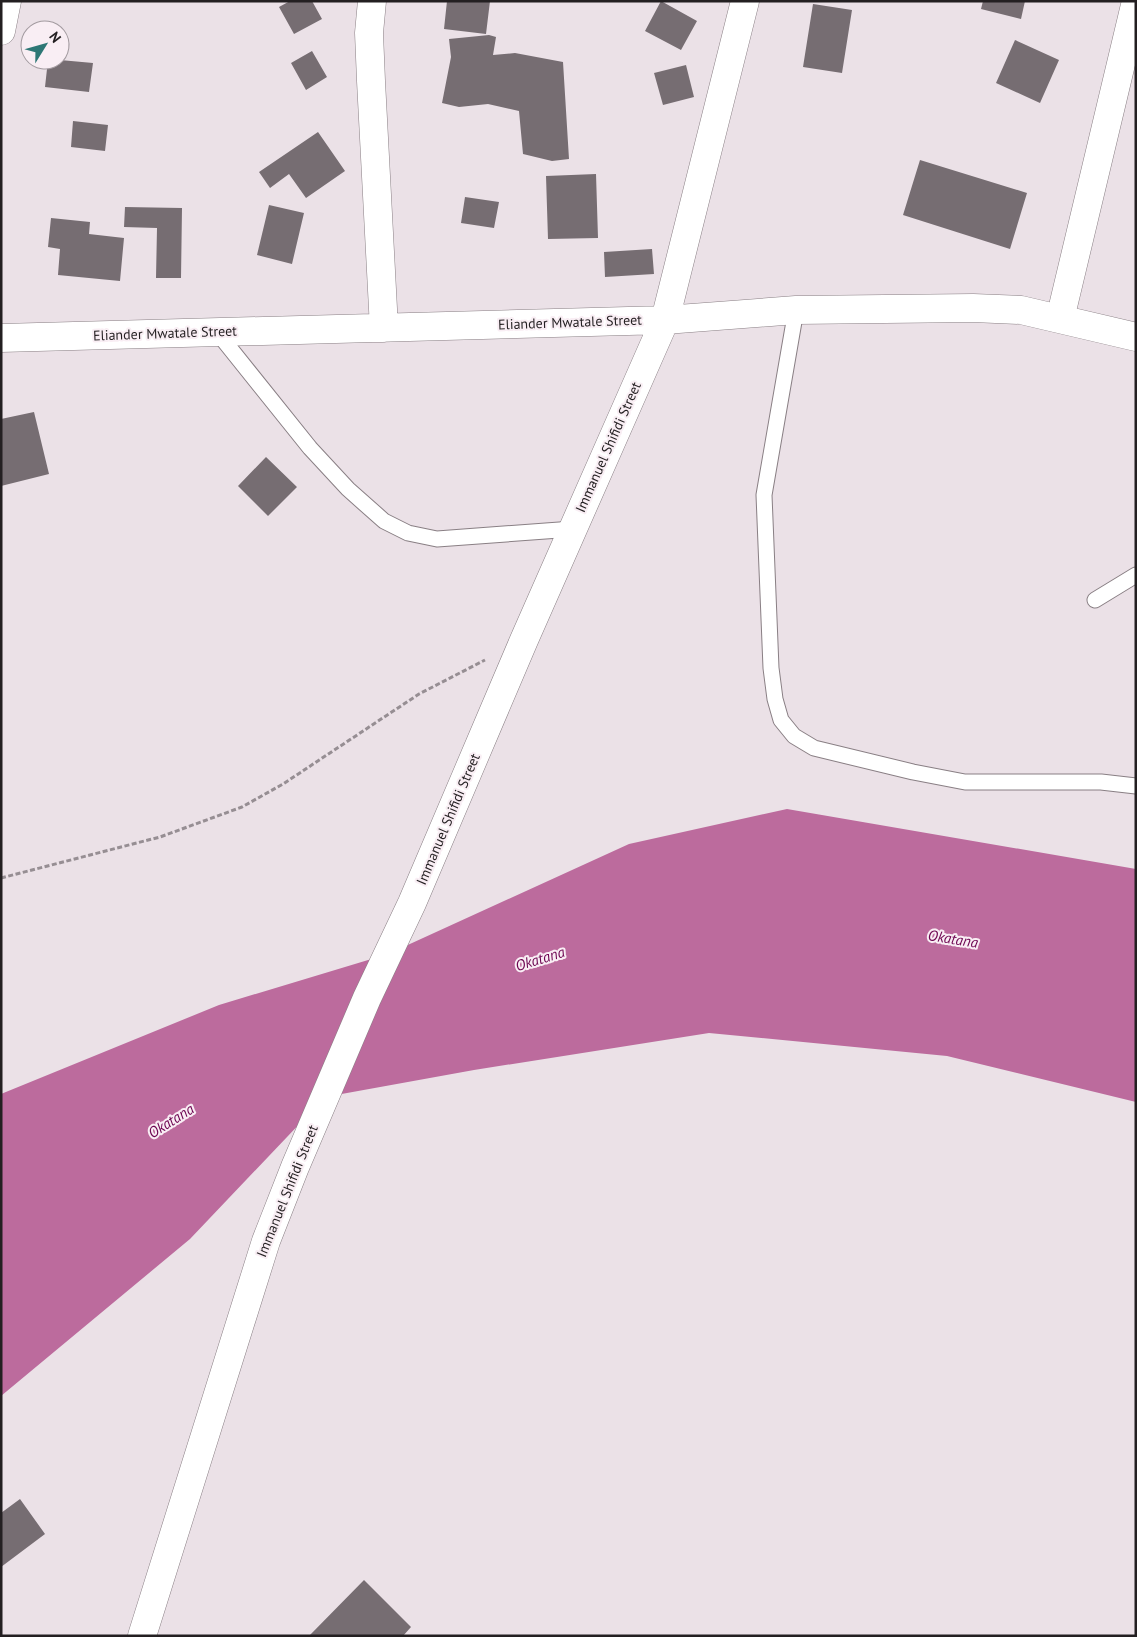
<svg xmlns="http://www.w3.org/2000/svg" width="1137" height="1637" font-family="'PT Sans',sans-serif">
  <style>
    .water { fill: #bc6b9d }
    .building { fill: #766d72 }
    .lines { fill: none; stroke-linecap: round; stroke-linejoin: round }
    .service-casing { stroke: #897f84; stroke-width: 17 }
    .minor-casing { stroke: #897f84; stroke-width: 29 }
    .path { stroke: #968e93; stroke-width: 3; stroke-dasharray: 5 2.5; stroke-linecap: butt }
    .service { stroke: #fff; stroke-width: 15 }
    .minor { stroke: #fff; stroke-width: 28 }
    .labels { text-anchor: middle; stroke-width: 4; stroke-linejoin: round; paint-order: stroke }
    .street-label { font-size: 14px; fill: #231f21; stroke: #f9eef4 }
    .water-label { font-size: 15px; font-style: italic; fill: #6d0551; stroke: #f9eef4 }
  </style>
  <rect width="100%" height="100%" fill="#ebe1e7"/>
  <path class="water" d="M 787,809 L 1136,869 L 1136,1102 L 947,1056 L 709,1033 L 474,1070 L 325,1097 L 190,1239 L 1,1396 L 1,1094 L 219,1005 L 388,954 L 629,844 Z"/>
  <path class="building" d="M 290,1 L 312,1 L 322,19 L 294,34 L 279,7 Z
    M 447,1 L 490,1 L 486,34 L 444,29 Z
    M 661,1 L 697,21 L 681,50 L 645,31 Z
    M 983,1 L 1025,1 L 1021,19 L 981,9 Z
    M 813,4 L 852,10 L 842,73 L 803,67 Z
    M 489,35 L 496,37 L 493,55 L 515,53 L 563,62 L 569,159 L 552,161 L 523,154 L 519,111 L 488,104 L 459,107 L 442,103 L 451,57 L 449,39 Z
    M 1015,40 L 1059,60 L 1040,103 L 996,83 Z
    M 312,51 L 327,77 L 306,90 L 291,63 Z
    M 48,60 L 60,60 L 93,63 L 89,92 L 45,87 Z
    M 686,65 L 694,97 L 663,105 L 654,73 Z
    M 73,121 L 108,125 L 105,151 L 71,147 Z
    M 318,132 L 345,171 L 306,198 L 289,174 L 270,188 L 259,172 Z
    M 920,160 L 1027,193 L 1010,249 L 903,215 Z
    M 596,174 L 598,238 L 548,239 L 546,176 Z
    M 465,197 L 499,202 L 494,228 L 461,223 Z
    M 269,205 L 304,213 L 292,264 L 257,255 Z
    M 125,207 L 182,208 L 181,278 L 156,278 L 157,228 L 124,227 Z
    M 51,218 L 90,222 L 89,234 L 124,238 L 120,281 L 58,275 L 60,249 L 48,247 Z
    M 652,249 L 654,274 L 605,277 L 604,252 Z
    M 34,412 L 49,474 L 1,486 L 1,419 Z
    M 266,457 L 297,487 L 268,516 L 238,486 Z
    M 20,1499 L 45,1534 L 1,1567 L 1,1513 Z
    M 364,1580 L 411,1627 L 403,1636 L 309,1636 Z"/>
  <g class="lines">
    <defs>
      <path id="service" d="M 796,310 L 764,495 L 771,668 L 775,699 L 781,720 L 794,736 L 814,748 L 913,772 L 965,782 L 1101,782 L 1136,786
        M 217,332 L 310,448 L 348,489 L 384,521 L 408,533 L 437,539 L 573,529
        M 1095,600 L 1136,575"/>
      <path id="minor" d="M 372,1 L 369,33 L 371,81 L 384,328
        M 1,31 L 7,1
        M 1060,319 L 1136,1
        M 1,338 L 665,320 L 796,310 L 973,308 L 1021,310 L 1136,337
        M 142,1636 L 266,1241 L 295,1167 L 367,998 L 412,903 L 524,640 L 665,320 L 745,1"/>
    </defs>
    <use href="#service" class="service-casing"/>
    <use href="#minor" class="minor-casing"/>
    <path class="path" d="M 1,878 L 160,837 L 242,807 L 283,784 L 419,694 L 485,660"/>
    <use href="#service" class="service"/>
    <use href="#minor" class="minor"/>
  </g>
  <g class="labels">
    <g class="street-label">
      <text transform="translate(570 322) rotate(-2)" y="5">Eliander Mwatale Street</text>
      <text transform="translate(165 333) rotate(-2)" y="5">Eliander Mwatale Street</text>
      <text transform="translate(608 447) rotate(-66)" y="5">Immanuel Shifidi Street</text>
      <text transform="translate(448 819) rotate(-67)" y="5">Immanuel Shifidi Street</text>
      <text transform="translate(287 1191) rotate(-68)" y="5">Immanuel Shifidi Street</text>
    </g>
    <g class="water-label">
      <text transform="translate(953 939) rotate(9)" y="5">Okatana</text>
      <text transform="translate(540 959) rotate(-17)" y="5">Okatana</text>
      <text transform="translate(171 1121) rotate(-32)" y="5">Okatana</text>
    </g>
  </g>
  <rect width="1137" height="1637" fill="none" stroke="#231f21" stroke-width="5"/>
  <g transform="translate(45 45) rotate(53)"><circle r="24" fill="#f9eef4" stroke="#a39ba0"/>
  <path d="M0-4L9 19L0 12L-9 19Z" fill="#2d7775"/>
  <text y="-8" font-size="14" font-weight="bold" text-anchor="middle" fill="#231f21">N</text>
  </g>
</svg>
